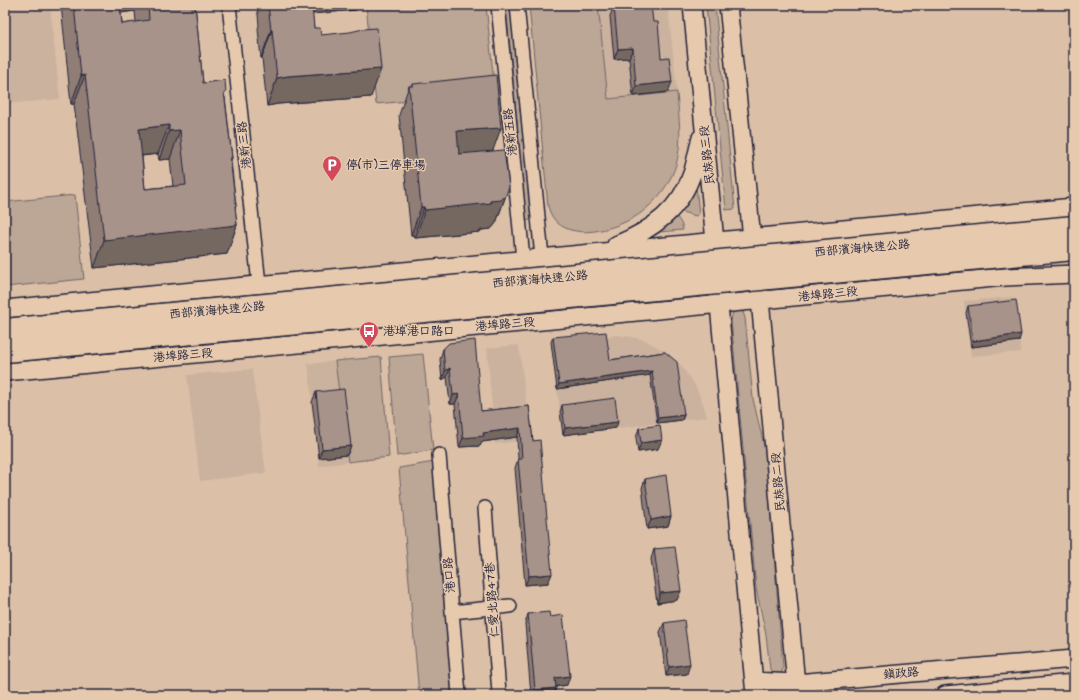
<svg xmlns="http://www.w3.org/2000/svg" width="1079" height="700" font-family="'Architects Daughter','LXGW WenKai TC',sans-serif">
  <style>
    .built { fill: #cbb29e }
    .green { fill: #bca695; stroke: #6f6468 }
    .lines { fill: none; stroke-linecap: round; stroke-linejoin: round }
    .minor-casing { stroke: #22223b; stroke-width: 16 }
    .tertiary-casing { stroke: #22223b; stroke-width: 20 }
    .minor { stroke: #e7caae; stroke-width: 13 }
    .tertiary { stroke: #e7caae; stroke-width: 17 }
    .trunk-bridge-casing { stroke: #22223b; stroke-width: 25; stroke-linecap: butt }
    .trunk-bridge { stroke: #e7caae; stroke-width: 22 }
    .wall { fill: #907e76; stroke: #22223b; fill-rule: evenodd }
    .shaded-wall { fill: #756760; stroke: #22223b }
    .building { fill: #a79389; stroke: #22223b; fill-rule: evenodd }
    .labels { text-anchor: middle; stroke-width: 3; stroke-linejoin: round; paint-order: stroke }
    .street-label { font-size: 12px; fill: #22223b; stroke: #e7caae }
    .poi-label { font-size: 12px; fill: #22223b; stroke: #e7caae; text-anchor: start }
  </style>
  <rect width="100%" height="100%" fill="#dbc0a7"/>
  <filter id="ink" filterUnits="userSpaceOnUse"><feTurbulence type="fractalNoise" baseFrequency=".025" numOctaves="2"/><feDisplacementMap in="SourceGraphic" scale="8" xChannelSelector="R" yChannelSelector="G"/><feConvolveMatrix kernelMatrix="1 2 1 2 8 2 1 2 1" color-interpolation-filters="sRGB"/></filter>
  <g filter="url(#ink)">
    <path class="built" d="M 5,5 L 50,5 L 60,99 L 5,104 Z
      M 598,5 L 668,5 L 677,92 L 608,99 Z
      M 1013,297 L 1021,352 L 971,356 L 964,301 Z
      M 616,335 L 633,337 L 647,341 L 664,351 L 680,364 L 695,385 L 704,406 L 707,417 L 563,435 L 551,342 Z
      M 519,345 L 531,440 L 495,444 L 487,348 Z
      M 335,361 L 348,462 L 319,466 L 308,364 Z
      M 252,369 L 266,473 L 200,481 L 187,375 Z"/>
    <path class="green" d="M 366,5 L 486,5 L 495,93 L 376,104 Z
      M 506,5 L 510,5 L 531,218 L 528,221 L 526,219 Z
      M 529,5 L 598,5 L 608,99 L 677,92 C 679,123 685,153 669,181 C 662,194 652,204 641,213 C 616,231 558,247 548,206 Z
      M 706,5 L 715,5 L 735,209 L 726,210 Z
      M 696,186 L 699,214 L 696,216 L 682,212 L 681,210 Z
      M 75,195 L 84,279 L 5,287 L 5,202 Z
      M 675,216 C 679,218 683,226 683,230 L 659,232 Z
      M 738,311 L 743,312 L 745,318 L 753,399 L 766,454 L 783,667 L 782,672 L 777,676 L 772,674 L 770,669 L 766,635 L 756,588 L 731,320 L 733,312 Z
      M 423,354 L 433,450 L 397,456 L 389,357 Z
      M 381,357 L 389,457 L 348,462 L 335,361 Z
      M 434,462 L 454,695 L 419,695 L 399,468 Z"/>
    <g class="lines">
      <defs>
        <path id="minor" d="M 229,5 L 259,284
          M 498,5 L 523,259
          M 517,5 L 542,257
          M 439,455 L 459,695
          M 485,508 L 499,693
          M 452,612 L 510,606"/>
        <path id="tertiary" d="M 692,5 L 716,252
          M 728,5 L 753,248
          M 616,245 C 652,230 681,210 693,171 C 696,160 698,149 701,138
          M 759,289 L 797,695
          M 718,294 L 755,695
          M 5,309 L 1074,207
          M 5,372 L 1005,277 L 1074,274
          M 754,681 L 796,683 L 1074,659
          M 945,695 L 1074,683"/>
      </defs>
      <use href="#minor" class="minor-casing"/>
      <use href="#tertiary" class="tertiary-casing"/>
      <use href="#minor" class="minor"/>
      <use href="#tertiary" class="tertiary"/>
      <defs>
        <path id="trunk-bridge" d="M 5,330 L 1074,227
          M 5,351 L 1074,249"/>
      </defs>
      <use href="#trunk-bridge" class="trunk-bridge-casing"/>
      <use href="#trunk-bridge" class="trunk-bridge"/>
    </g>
    <path class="wall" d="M 61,5 L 195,5 L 203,83 L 225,97 L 232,158 L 231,161 L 236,206 L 235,208 L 237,225 L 227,254 L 94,268 L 74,104 L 71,104 ZM 135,11 L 136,22 L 122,24 L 121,13 ZM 158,154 L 159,160 L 170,159 L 173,186 L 145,189 L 142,156 Z
      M 257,5 L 358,5 L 356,10 L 312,14 L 314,28 L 321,35 L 371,97 L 278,104 L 267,106 L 262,58 L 261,58 L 258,29 L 259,25 Z
      M 614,6 L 653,22 L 661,58 L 668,92 L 633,96 L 629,58 L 614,59 L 610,16 Z
      M 413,84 L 493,151 L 506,195 L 496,223 L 491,229 L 481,230 L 480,232 L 415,238 L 414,235 L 411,235 L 399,115 L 409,86 L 413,86 Z
      M 968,306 L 1019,341 L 971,347 L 966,313 Z
      M 553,337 L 610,360 L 665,352 L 684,415 L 682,420 L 657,423 L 650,375 L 557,389 L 551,342 Z
      M 443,349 L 481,411 L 529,406 L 548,583 L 525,585 L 515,468 L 518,459 L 517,437 L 482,442 L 480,446 L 459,447 L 455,404 L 450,404 L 447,377 L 442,380 L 440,359 Z
      M 316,392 L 351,446 L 347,455 L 319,458 L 312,402 Z
      M 562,405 L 616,428 L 563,435 L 560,412 Z
      M 639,428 L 658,449 L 638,452 L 636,438 Z
      M 645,479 L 671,516 L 668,526 L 647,529 L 642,488 Z
      M 654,549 L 677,600 L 657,603 L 651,559 Z
      M 528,614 L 550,617 L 567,685 L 556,687 L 554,695 L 531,695 L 525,624 Z
      M 664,623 L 687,674 L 666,676 L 660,632 Z"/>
    <path class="shaded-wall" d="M 111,5 L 137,5 L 135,11 L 108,14 Z
      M 307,5 L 358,5 L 356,10 L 310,14 Z
      M 271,30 L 272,30 L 262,58 L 261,58 Z
      M 633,48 L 629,58 L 614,59 L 618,49 Z
      M 381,69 L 371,97 L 278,104 L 267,106 L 277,78 L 288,76 Z
      M 85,75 L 74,104 L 71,104 L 81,76 Z
      M 672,82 L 668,92 L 633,96 L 636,86 Z
      M 169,125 L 158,154 L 128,157 L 139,129 Z
      M 501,128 L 491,156 L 446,160 L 457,131 Z
      M 180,130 L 170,159 L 159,160 L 169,131 Z
      M 506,195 L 496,223 L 491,229 L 481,230 L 480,232 L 415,238 L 425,210 L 490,201 Z
      M 236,206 L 229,226 L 237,225 L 227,254 L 94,268 L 104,240 Z
      M 421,207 L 424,207 L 414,235 L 411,235 Z
      M 1021,334 L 1019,341 L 971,347 L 973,341 Z
      M 450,368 L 447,377 L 442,380 L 445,371 Z
      M 652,371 L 650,375 L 557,389 L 559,384 Z
      M 459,394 L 455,404 L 450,404 L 453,395 Z
      M 684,415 L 682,420 L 657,423 L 658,418 Z
      M 618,422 L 616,428 L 563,435 L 565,428 Z
      M 520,428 L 517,437 L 482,442 L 480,446 L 459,447 L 463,438 L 483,433 Z
      M 662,440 L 658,449 L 638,452 L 641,443 Z
      M 351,446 L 347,455 L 319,458 L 322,449 Z
      M 671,516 L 668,526 L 647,529 L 651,520 Z
      M 552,574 L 548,583 L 525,585 L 529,576 Z
      M 681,591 L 677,600 L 657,603 L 660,593 Z
      M 690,664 L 687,674 L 666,676 L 669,667 Z
      M 570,676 L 567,685 L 552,687 L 555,678 Z
      M 556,688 L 554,695 L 533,695 L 535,690 Z"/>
    <path class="building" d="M 74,5 L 120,5 L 122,24 L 149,20 L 148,5 L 195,5 L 203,83 L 225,80 L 226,93 L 224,93 L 225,99 L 232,158 L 230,158 L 236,206 L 235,206 L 237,225 L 104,240 L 85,75 L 81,76 ZM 169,125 L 169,131 L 180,130 L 186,185 L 145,189 L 139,129 Z
      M 268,5 L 312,5 L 314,28 L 320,28 L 321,35 L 350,32 L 363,29 L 377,28 L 381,69 L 288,76 L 277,78 L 272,30 L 271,30 Z
      M 623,5 L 651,5 L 653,22 L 658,22 L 661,58 L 669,57 L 672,82 L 636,86 L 633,48 L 618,49 L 614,6 Z
      M 496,75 L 501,128 L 457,131 L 459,154 L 504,150 L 509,187 L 506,195 L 501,200 L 490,201 L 491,203 L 425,210 L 424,207 L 421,207 L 409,86 L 413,86 L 413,84 Z
      M 1016,300 L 1021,334 L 973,341 L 968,306 Z
      M 606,332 L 610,360 L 665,352 L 677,362 L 684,415 L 658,418 L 652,371 L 559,384 L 553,337 Z
      M 475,340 L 481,411 L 529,406 L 533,441 L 540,440 L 552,574 L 529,576 L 518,459 L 522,459 L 520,428 L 483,433 L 484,436 L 463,438 L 459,394 L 453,395 L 450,368 L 445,371 L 443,349 L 449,343 Z
      M 344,389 L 351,446 L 322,449 L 316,392 Z
      M 615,398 L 618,422 L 565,428 L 562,405 Z
      M 660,425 L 662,440 L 641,443 L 639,428 Z
      M 666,475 L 671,516 L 651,520 L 645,479 Z
      M 675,547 L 681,591 L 660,593 L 654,549 Z
      M 549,612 L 550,617 L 563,615 L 570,676 L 555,678 L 556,688 L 535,690 L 528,614 Z
      M 684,620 L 690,664 L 669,667 L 664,623 Z"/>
  </g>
  <defs>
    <symbol id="parking-pin" viewBox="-11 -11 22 30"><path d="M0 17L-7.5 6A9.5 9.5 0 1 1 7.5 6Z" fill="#d1495b" stroke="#e7caae"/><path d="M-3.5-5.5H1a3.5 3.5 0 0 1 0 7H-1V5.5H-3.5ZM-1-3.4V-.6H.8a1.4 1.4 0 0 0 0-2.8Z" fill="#fff"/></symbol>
    <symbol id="bus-pin" viewBox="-11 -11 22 30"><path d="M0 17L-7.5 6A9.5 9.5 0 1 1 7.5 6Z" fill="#d1495b" stroke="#e7caae"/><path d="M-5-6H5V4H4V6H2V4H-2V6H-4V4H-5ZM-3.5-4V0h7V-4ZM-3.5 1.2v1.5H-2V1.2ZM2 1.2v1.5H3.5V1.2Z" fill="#fff"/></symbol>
  </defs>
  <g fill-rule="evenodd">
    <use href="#parking-pin" x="321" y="154" width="22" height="30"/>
    <use href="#bus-pin" x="358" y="320" width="22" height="30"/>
  </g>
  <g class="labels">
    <g class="street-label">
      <text transform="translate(510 132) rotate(-96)" y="4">港新五路</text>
      <text transform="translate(244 145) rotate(-96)" y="4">港新三路</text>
      <text transform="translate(707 155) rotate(-96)" y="4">民族路三段</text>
      <text transform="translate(862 248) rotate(-5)" y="4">西部濱海快速公路</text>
      <text transform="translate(540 279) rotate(-5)" y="4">西部濱海快速公路</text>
      <text transform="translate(828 294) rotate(-6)" y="4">港埠路三段</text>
      <text transform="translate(217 310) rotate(-5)" y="4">西部濱海快速公路</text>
      <text transform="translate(505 324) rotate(-5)" y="4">港埠路三段</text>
      <text transform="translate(183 355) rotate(-5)" y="4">港埠路三段</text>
      <text transform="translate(778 482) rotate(-95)" y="4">民族路二段</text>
      <text transform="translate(449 575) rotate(-95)" y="4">港口路</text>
      <text transform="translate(492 600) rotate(-94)" y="4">仁愛北路47巷</text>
      <text transform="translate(901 673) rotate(-5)" y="4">鎮政路</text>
    </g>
    <g class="poi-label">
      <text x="346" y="169">停(市)三停車場</text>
      <text x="383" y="335">港埠港口路口</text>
    </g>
  </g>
  <rect width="1079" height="700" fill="none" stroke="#e7caae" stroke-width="20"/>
  <rect x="10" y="10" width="1059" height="680" fill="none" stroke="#22223b" stroke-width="1.5" filter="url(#ink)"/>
</svg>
